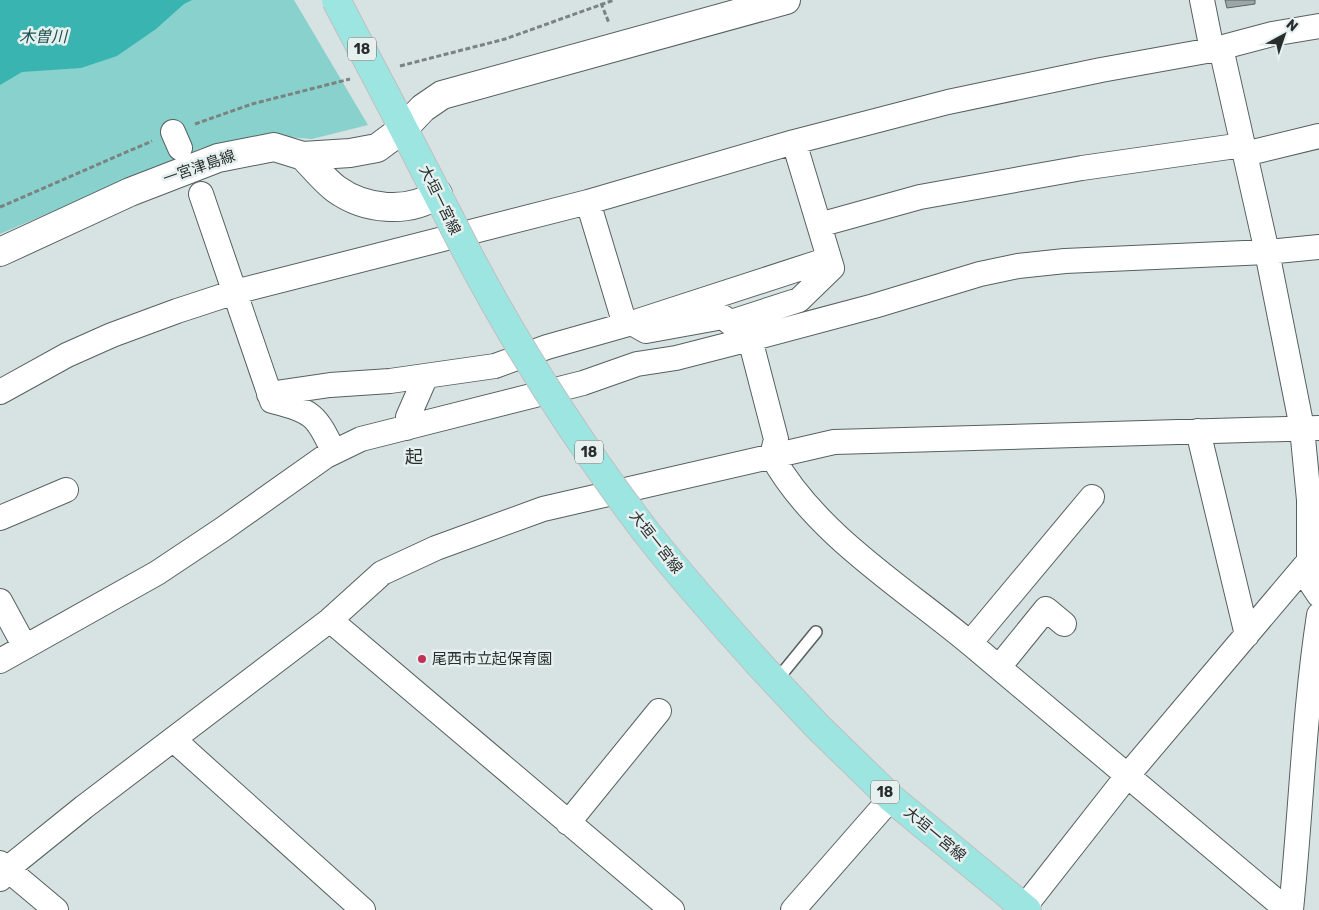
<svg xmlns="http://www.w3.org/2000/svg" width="1319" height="910" font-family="Rubik,'Noto Sans JP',sans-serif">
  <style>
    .green { fill: #89d1cc }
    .water { fill: #3ab4b0 }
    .building { fill: #9ba6a5; stroke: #5a6463 }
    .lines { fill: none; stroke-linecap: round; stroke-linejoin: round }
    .service-casing { stroke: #56605f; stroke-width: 14 }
    .minor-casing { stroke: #56605f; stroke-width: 26 }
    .tertiary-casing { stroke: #56605f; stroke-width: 30 }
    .secondary-casing { stroke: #56605f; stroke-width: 30 }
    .primary-casing { stroke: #bfc0c0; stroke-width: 30 }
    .path { stroke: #7a8282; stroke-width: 3; stroke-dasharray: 5 2.5; stroke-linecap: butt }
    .service { stroke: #fff; stroke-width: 11 }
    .minor { stroke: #fff; stroke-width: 24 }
    .tertiary { stroke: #fff; stroke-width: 28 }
    .secondary { stroke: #fff; stroke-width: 28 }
    .primary { stroke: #9de5e1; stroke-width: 28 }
    .primary-bridge-casing { stroke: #bfc0c0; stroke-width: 30; stroke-linecap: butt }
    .primary-bridge { stroke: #9de5e1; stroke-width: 28 }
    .poi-dot { fill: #c13155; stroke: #e5f0ef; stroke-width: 2 }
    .labels { text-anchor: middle; stroke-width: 5; stroke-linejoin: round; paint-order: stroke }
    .shield { fill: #e5f0ef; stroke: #616867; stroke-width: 1 }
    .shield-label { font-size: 14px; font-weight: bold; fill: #292d2d }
    .street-label { font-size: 15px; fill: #292d2d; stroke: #e5f0ef }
    .poi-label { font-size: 15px; fill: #292d2d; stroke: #e5f0ef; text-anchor: start }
    .water-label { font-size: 16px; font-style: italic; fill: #1b4f4c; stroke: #e5f0ef }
    .quarter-label { font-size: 18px; fill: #292d2d; stroke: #e5f0ef }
  </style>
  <rect width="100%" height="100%" fill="#d7e3e2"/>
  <path class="green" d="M 185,0 L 294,0 L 368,125 L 312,139 L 262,135 L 201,148 L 0,234 L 0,53 Z"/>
  <path class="water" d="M 0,0 L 192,0 L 184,4 L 156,29 L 117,56 L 81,68 L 22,72 L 0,85 Z"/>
  <path class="building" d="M 1225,0 L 1255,0 L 1255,4 L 1227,8 Z"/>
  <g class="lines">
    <defs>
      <path id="service" d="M 776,681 L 816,632"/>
      <path id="minor" d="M 1202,0 L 1212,50
        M 1221,48 L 1267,252 L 1302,428 L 1309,500 L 1309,580 L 1319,595
        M 173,132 L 180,148
        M 1245,154 L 1319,136
        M 201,194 L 272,401 C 314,412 315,414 334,452
        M 588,202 L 623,318 L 646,331 L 723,317 L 750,339 L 776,439 L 772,456 C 814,533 904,588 971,644 C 1077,732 1182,821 1287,910
        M 819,225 L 920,197 L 1082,168 L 1243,145
        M 731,322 L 799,300 L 832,268 L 794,142
        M 0,392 L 67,355 L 112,335 L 177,311 L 235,292 L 588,202 L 794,142 L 948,102 L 1101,70 L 1212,50 L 1272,34 L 1319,26
        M 269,394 L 330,385 L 390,381 L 495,366 L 547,347 L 632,323 L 829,259
        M 407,428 L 408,417 L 426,376
        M 1198,431 L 1247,635
        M 0,518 L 66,490
        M 0,601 L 25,647
        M 330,620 L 672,910
        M 970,643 L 1092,497
        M 0,661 L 157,573 L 223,529 L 326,456 L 361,439 L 583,383 L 637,364 L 676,358 L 750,339 L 874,306 L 980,274 L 1018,266 L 1065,261 L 1267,252 L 1319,247
        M 999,667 L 1046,609 L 1064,624
        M 174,740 L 363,910
        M 568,823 L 659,711
        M 0,863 L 56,910
        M 0,879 L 7,869 L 84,807 L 330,620 L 382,573 L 436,548 L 543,509 L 834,442 L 1319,428
        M 793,910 L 891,798
        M 1022,910 L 1128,775 L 1309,561
        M 1291,910 C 1301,812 1304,713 1319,615"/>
      <path id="tertiary" d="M 404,128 L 423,108 L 442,95 L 786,0"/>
      <path id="secondary" d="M 303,156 C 314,167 324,180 336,189 C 365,210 408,214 438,194
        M 0,252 L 130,192 L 218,158 L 274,147 L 303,156 L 350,153 L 377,148 L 404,128"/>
      <path id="primary" d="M 387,97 L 450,219
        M 759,664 L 817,726 L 891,798 L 1027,910"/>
    </defs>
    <use href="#service" class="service-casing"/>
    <use href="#minor" class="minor-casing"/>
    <use href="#tertiary" class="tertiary-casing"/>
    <use href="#secondary" class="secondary-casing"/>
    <use href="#primary" class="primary-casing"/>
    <path class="path" d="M 601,3 L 609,23
      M 400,66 L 505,39 L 614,0
      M 195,124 L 252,104 L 350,79
      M 0,207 L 152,141"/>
    <use href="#service" class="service"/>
    <use href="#minor" class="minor"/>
    <use href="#tertiary" class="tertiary"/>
    <use href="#secondary" class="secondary"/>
    <use href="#primary" class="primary"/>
    <defs>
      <path id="primary-bridge" d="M 336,0 L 387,97
        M 450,219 C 504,327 570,431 643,528 C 679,575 719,619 759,664"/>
    </defs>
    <use href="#primary-bridge" class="primary-bridge-casing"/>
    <use href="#primary-bridge" class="primary-bridge"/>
  </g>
  <circle class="poi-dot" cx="422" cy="659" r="5"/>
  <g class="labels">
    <g class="shield">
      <rect x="348" y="37.5" width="28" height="23" rx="4"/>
      <rect x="575" y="440.5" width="28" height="23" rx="4"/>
      <rect x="871" y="780.5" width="28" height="23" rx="4"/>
    </g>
    <g class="shield-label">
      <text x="362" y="54">18</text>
      <text x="589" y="457">18</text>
      <text x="885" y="797">18</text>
    </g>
    <g class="street-label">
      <text transform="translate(199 167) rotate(-19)" y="5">一宮津島線</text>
      <text transform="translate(440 200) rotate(64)" y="5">大垣一宮線</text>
      <text transform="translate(656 542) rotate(52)" y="5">大垣一宮線</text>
      <text transform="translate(935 834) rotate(40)" y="5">大垣一宮線</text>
    </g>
    <g class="poi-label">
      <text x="432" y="664">尾西市立起保育園</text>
    </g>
    <g class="water-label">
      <text x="43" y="42">木曽川</text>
    </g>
    <g class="quarter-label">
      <text x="414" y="463">起</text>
    </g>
  </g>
  <g transform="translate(1284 35) rotate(40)" stroke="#e5f0ef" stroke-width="4" paint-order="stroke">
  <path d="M0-4L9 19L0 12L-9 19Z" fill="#292d2d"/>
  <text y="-8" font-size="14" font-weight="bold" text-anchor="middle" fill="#292d2d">N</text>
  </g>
</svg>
